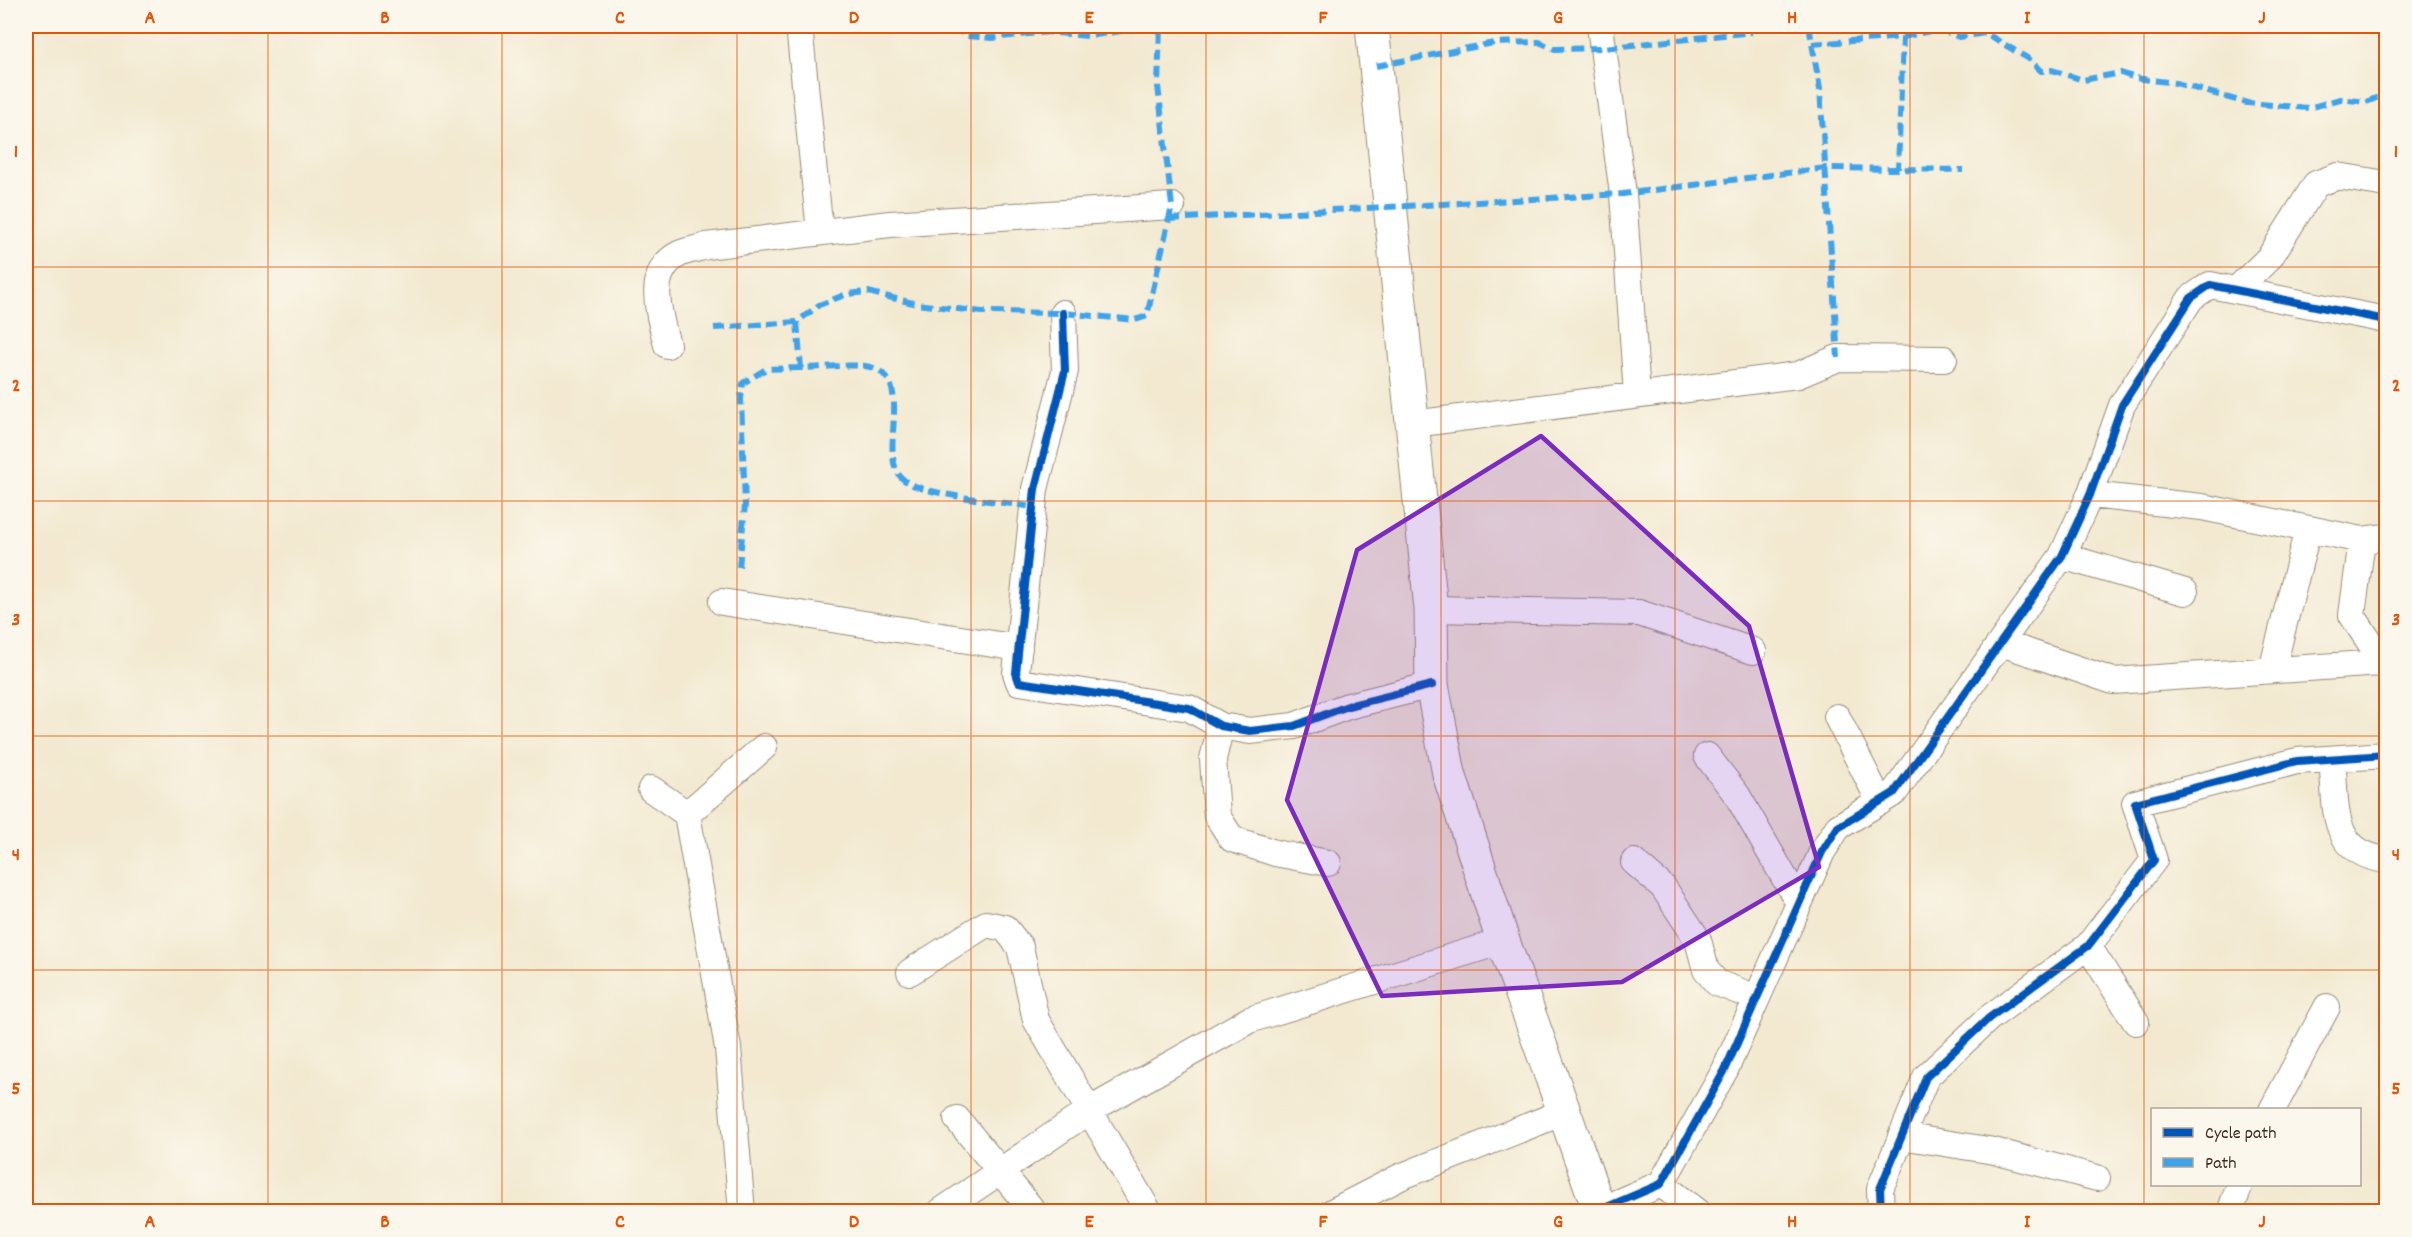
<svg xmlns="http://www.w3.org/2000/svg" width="2412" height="1237" font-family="Dekko,sans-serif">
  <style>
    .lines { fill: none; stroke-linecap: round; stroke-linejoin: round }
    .minor-casing { stroke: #968a77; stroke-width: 28 }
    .secondary-casing { stroke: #968a77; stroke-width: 35 }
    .minor { stroke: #fff; stroke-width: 26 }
    .secondary { stroke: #fff; stroke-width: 33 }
    .quiet { stroke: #3fa3ea; stroke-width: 6; stroke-dasharray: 12 6; stroke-linecap: butt }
    .cycleway-casing { stroke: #fbf7ec; stroke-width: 11 }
    .cycleway { stroke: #0057b8; stroke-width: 8 }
    .marked { fill: #7b2cbf; fill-opacity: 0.2; stroke: #7b2cbf; stroke-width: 4.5; stroke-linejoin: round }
    .grid { fill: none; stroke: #df570d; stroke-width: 1.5; stroke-opacity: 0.55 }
    .neatline { fill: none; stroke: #df570d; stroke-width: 2 }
    .grid-label { font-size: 20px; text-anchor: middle; font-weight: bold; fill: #df570d }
  </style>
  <rect width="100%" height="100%" fill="#fbf7ec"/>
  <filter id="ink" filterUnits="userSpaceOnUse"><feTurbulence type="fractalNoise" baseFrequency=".0167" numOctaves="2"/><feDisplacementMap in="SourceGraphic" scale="12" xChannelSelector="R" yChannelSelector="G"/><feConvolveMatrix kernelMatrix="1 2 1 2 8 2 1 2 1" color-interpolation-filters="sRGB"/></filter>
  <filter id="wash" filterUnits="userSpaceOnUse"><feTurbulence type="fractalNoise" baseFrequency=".008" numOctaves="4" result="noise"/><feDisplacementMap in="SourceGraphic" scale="24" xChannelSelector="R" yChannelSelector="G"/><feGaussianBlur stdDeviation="1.35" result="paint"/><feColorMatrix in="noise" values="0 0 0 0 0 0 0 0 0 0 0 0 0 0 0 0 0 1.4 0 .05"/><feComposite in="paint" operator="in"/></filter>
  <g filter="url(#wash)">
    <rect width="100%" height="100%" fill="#f2e9d0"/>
  </g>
  <g filter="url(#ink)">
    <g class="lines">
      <defs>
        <path id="minor" d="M 799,26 L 820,232
          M 1600,26 L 1623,194 L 1637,395
          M 2236,290 L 2270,257 L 2316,184 L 2338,176 L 2386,184
          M 1063,313 L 1065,371 L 1035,489 L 1016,673 L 1019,682 L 1189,708 L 1221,726 L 1250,731 L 1294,726 L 1348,706 L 1432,685
          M 667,345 C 660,316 644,272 679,254 C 687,250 698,249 706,246 L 890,224 L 1172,206
          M 1413,424 L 1798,375 L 1838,358 L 1944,359
          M 2090,495 L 2202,507 L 2362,540 L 2386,537
          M 2362,540 L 2352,615 L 2386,667
          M 2062,556 L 2185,592
          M 722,602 L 1019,648
          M 1431,609 L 1639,613 L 1753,651
          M 2001,643 L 2113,681 L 2381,663
          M 2272,670 L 2308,529
          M 1837,717 L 1880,802
          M 1221,726 L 1213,759 L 1217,816 L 1232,839 L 1275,853 L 1328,863
          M 1707,756 L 1737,795 L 1799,903
          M 2332,759 C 2337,806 2328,852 2386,860
          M 651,789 L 687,814 L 728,1048 L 742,1212
          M 687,814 L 764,747
          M 1634,862 L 1663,887 L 1698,940 L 1706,970 L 1717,983 L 1757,998
          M 2088,946 L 2136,1022
          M 910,972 L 986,924 L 1005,928 L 1020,947 L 1036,1020 L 1149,1212
          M 2272,1110 L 2327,1007
          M 957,1119 L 1034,1212
          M 1901,1136 L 1994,1151 L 2097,1178
          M 1661,1184 L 1698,1212
          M 1600,1210 L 1661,1184 L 1725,1070 L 1822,852 L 1838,827 L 1894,793 L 2062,556 L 2090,495 L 2122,405 L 2191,298 L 2210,285 L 2386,320
          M 940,1212 L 1090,1110 L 1249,1020 L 1503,941
          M 1332,1212 L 1400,1177 L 1564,1112
          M 1881,1212 L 1880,1189 L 1926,1077 L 1989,1018 L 2088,946 L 2154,860 L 2135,803 L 2297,761 L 2386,755
          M 2230,1212 L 2240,1184"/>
        <path id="secondary" d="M 1372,26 L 1431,609 L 1432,685 L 1449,774 L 1503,941 L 1600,1212"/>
      </defs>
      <use href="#minor" class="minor-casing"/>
      <use href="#secondary" class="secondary-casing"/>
      <use href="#minor" class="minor"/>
      <use href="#secondary" class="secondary"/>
      <path class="quiet" d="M 953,26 L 966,36 L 992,38 L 1048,32 L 1088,36 L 1153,26
        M 1809,26 L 1820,89 L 1838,358
        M 1903,37 L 1939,29 L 1959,37 L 1985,33 L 2029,59 L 2041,71 L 2052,70 L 2083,80 L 2121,73 L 2135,78 L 2176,83 L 2247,103 L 2309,108 L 2340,99 L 2366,102 L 2386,94
        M 1812,44 L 1903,37 L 1898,169
        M 1376,66 L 1494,43 L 1539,42 L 1555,49 L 1603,48 L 1752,32
        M 1169,219 L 1623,194 L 1826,168 L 1963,170
        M 797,322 L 801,368 C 821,368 845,364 865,366 C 921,374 873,457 904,480 C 924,496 1005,502 1033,507
        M 714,328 L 797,322 L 819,305 L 847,294 L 868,292 L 917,304 L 982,312 L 1063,313 L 1135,320 L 1147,316 L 1172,206 L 1158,86 L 1160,26
        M 739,567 L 745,505 L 741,399 L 743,383 L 766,369 L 801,368"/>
      <defs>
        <path id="cycleway" d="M 1063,313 L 1065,371 L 1035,489 L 1016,673 L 1019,682 L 1189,708 L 1221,726 L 1250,731 L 1294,726 L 1348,706 L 1432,685
          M 1600,1210 L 1661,1184 L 1725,1070 L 1822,852 L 1838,827 L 1894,793 L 2062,556 L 2090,495 L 2122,405 L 2191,298 L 2210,285 L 2386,320
          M 1881,1212 L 1880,1189 L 1926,1077 L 1989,1018 L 2088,946 L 2154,860 L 2135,803 L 2297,761 L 2386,755"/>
      </defs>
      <use href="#cycleway" class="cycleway-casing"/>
      <use href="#cycleway" class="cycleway"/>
    </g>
  </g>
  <path class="marked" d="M 1541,436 L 1749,626 L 1819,867 L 1622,982 L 1382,996 L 1287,800 L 1357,550 Z"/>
  <path class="grid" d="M 268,26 L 268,1212M 502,26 L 502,1212M 737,26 L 737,1212M 971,26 L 971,1212M 1206,26 L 1206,1212M 1441,26 L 1441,1212M 1675,26 L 1675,1212M 1910,26 L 1910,1212M 2144,26 L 2144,1212M 26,267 L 2386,267M 26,501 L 2386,501M 26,736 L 2386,736M 26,970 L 2386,970"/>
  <rect width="2412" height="1237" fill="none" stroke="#fbf7ec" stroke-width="66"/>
  <rect x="2151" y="1108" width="210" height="78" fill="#fbf7ec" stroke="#aea59a" stroke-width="1.5"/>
  <rect x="2163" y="1128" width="30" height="9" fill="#0057b8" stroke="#aea59a" stroke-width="1.5"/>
  <text x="2205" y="1138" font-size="18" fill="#3b2a1e">Cycle path</text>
  <rect x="2163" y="1158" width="30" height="9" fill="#3fa3ea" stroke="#aea59a" stroke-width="1.5"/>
  <text x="2205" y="1168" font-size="18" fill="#3b2a1e">Path</text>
  <rect x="33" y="33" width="2346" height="1171" class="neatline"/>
  <g class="grid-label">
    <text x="150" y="23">A</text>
    <text x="385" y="23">B</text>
    <text x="620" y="23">C</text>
    <text x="854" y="23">D</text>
    <text x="1089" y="23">E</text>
    <text x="1323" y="23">F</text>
    <text x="1558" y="23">G</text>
    <text x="1792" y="23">H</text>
    <text x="2027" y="23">I</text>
    <text x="2262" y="23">J</text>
    <text x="16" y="157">1</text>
    <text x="2396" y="157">1</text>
    <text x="16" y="391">2</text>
    <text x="2396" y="391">2</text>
    <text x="16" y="625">3</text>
    <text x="2396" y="625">3</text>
    <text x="16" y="860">4</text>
    <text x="2396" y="860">4</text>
    <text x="16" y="1094">5</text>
    <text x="2396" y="1094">5</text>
    <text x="150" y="1227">A</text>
    <text x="385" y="1227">B</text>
    <text x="620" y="1227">C</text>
    <text x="854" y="1227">D</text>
    <text x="1089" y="1227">E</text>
    <text x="1323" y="1227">F</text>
    <text x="1558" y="1227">G</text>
    <text x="1792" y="1227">H</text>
    <text x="2027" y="1227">I</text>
    <text x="2262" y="1227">J</text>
  </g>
</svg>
